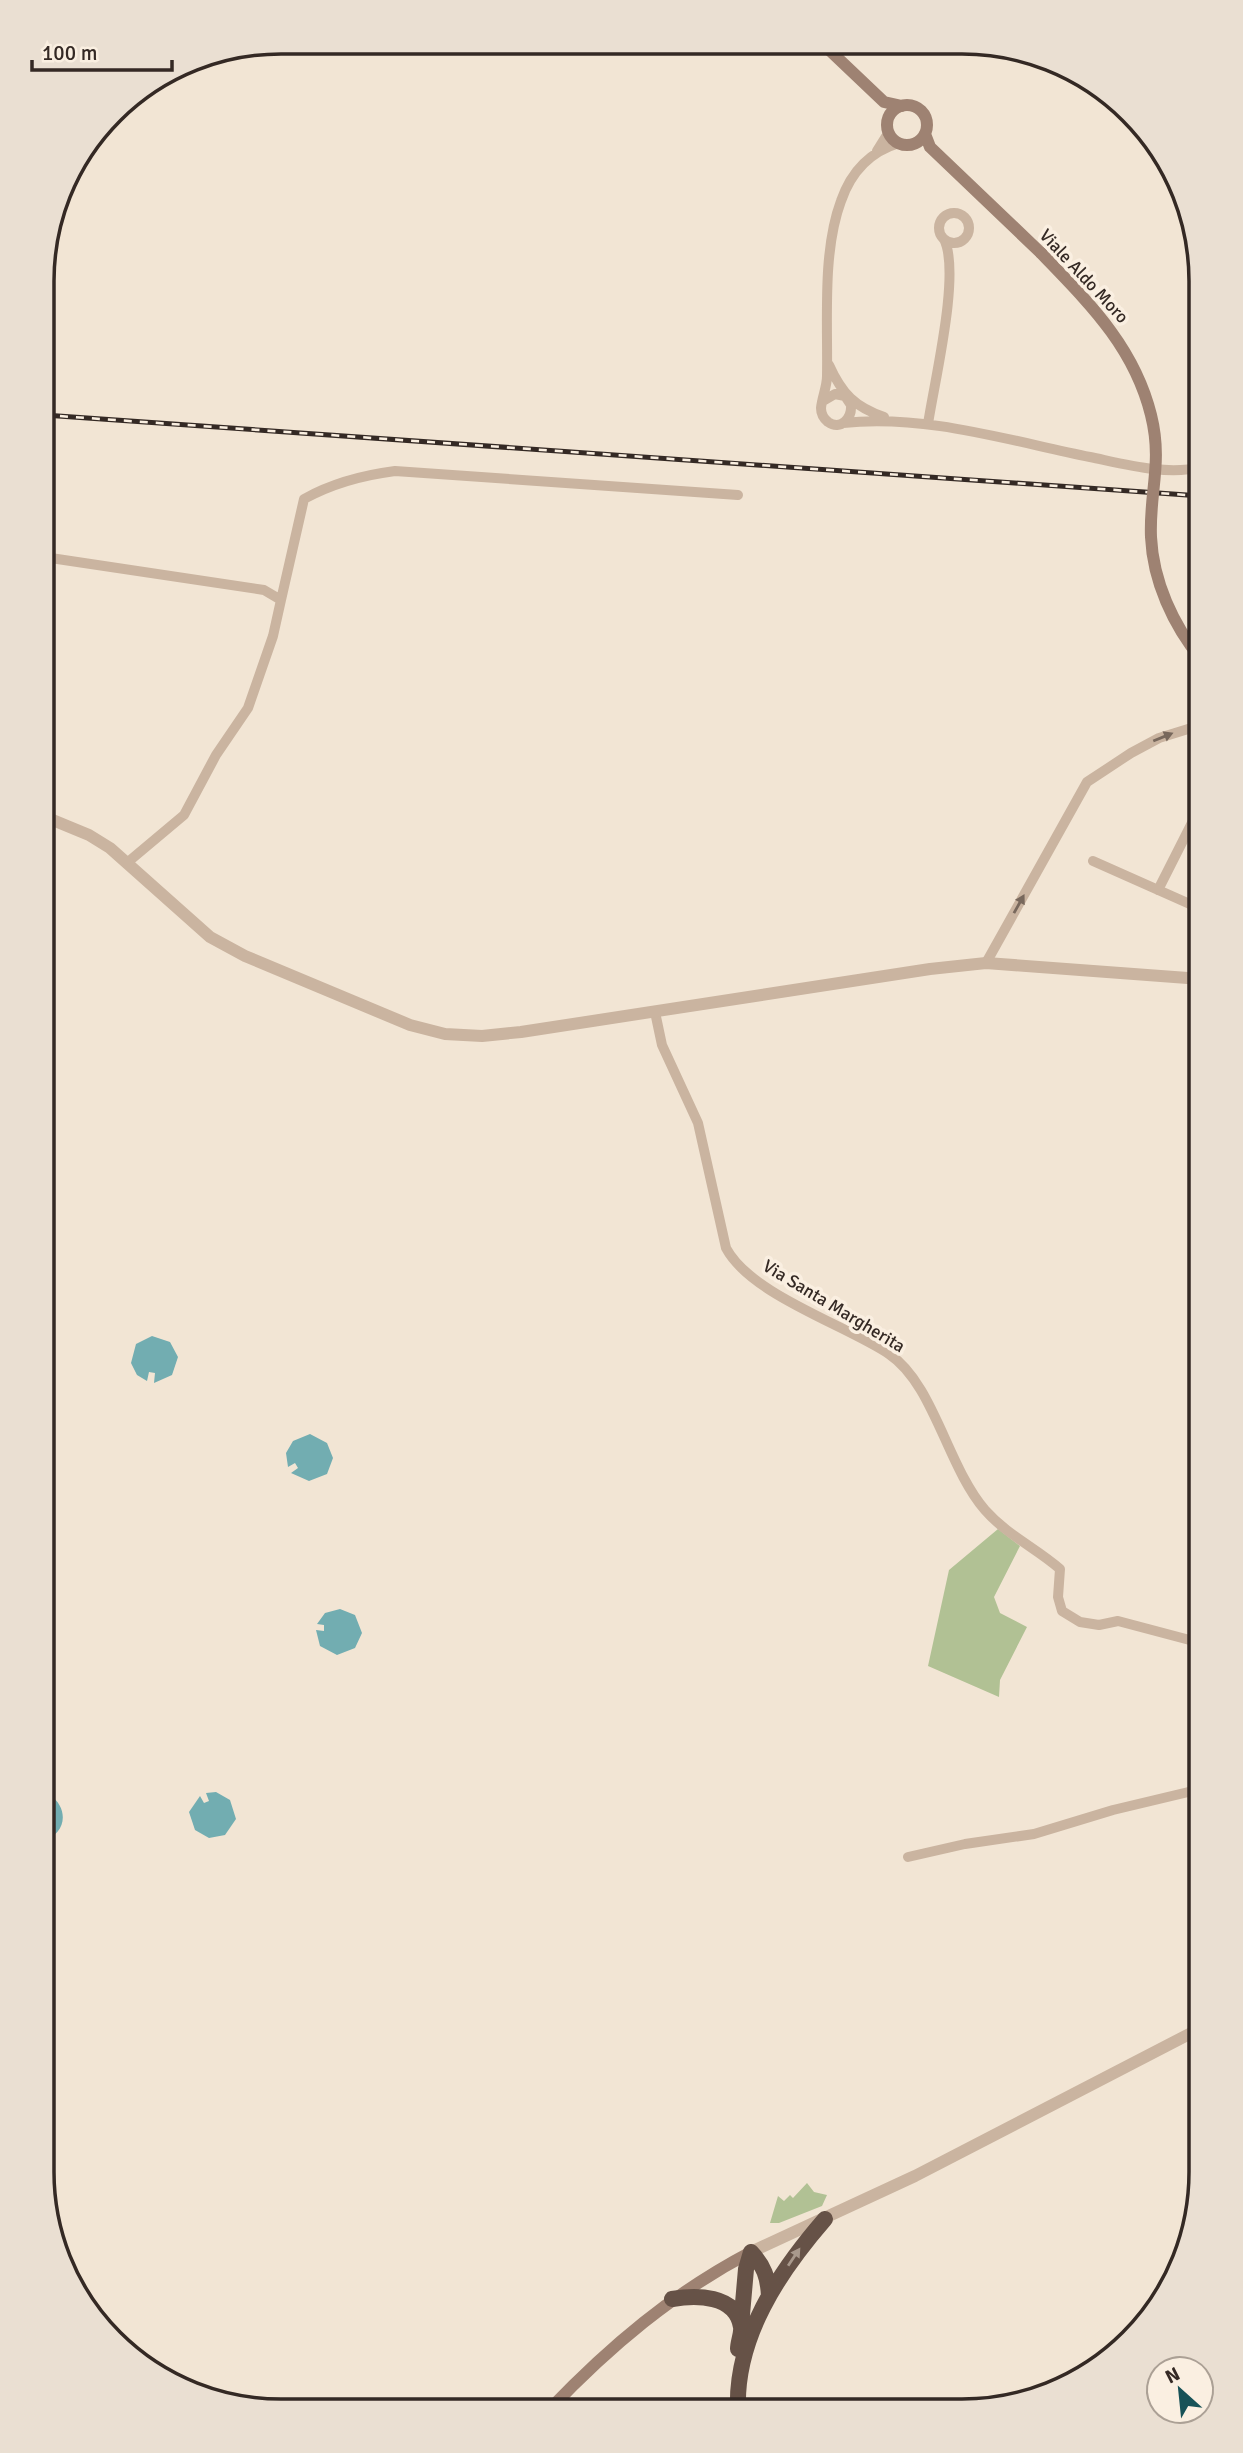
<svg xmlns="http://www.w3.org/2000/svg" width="1243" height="2453" font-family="Signika,sans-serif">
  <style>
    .green { fill: #b1c194 }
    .water { fill: #72adb1 }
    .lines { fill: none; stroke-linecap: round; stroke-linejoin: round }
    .minor { stroke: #cab4a0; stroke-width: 10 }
    .tertiary { stroke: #cab4a0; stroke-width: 12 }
    .secondary { stroke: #9e8272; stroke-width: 12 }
    .trunk { stroke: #665247; stroke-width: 16 }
    .rail-casing { stroke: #342924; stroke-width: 5 }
    .rail { stroke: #faefe1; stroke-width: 2.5; stroke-dasharray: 8; stroke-linecap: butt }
    .secondary-bridge { stroke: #9e8272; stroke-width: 12 }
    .oneway { fill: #78685c }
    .oneway2 { fill: #a9998c }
    .labels { text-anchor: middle; stroke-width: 7; stroke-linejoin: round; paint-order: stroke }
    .street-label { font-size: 18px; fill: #342924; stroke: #faefe1 }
    .rim { fill: none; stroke: #342924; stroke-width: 3.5 }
  </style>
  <rect width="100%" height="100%" fill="#f2e5d4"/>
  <path class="green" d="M 998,1529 L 1020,1546 L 994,1597 L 1000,1613 L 1027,1627 L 1000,1680 L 999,1697 L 928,1666 L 949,1570 Z
    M 807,2183 L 814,2192 L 827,2195 L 822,2206 L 779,2223 L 770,2223 L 778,2196 L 784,2201 L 790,2195 L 793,2198 Z"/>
  <path class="water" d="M 152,1336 L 170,1342 L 178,1357 L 172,1375 L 154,1383 L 155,1373 L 149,1372 L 147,1381 L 137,1375 L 131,1363 L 136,1344 Z
    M 310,1434 L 327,1443 L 333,1458 L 327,1474 L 309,1481 L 291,1473 L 298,1468 L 295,1463 L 288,1467 L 286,1453 L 293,1441 Z
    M 340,1609 L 355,1615 L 362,1633 L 355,1648 L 337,1655 L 320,1646 L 316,1630 L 324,1631 L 324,1625 L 317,1624 L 325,1613 Z
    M 216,1792 L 230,1800 L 236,1819 L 225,1835 L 209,1838 L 195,1830 L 189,1812 L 200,1796 L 204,1803 L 209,1801 L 206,1793 Z
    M 50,1795 C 70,1809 66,1835 42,1841 L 42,1803 L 47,1804 Z"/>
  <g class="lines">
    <path class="minor" d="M 877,151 L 887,135 L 888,127
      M939 228a15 15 0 1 1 30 0a15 15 0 1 1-30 0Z
      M 829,365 C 842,394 855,407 884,417
      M 823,401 L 835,394 L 845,396 L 851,405 C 852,418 841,431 828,422 C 823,418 821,413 821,408 C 822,397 827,387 827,376 C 828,322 822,252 841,201 C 851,172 869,152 899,143
      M 843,423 C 926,414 1010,441 1090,457 C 1124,464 1167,476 1201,467
      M 928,424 C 934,383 961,273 944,239
      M 44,557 L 264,590 L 281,600 L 273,636 L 248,708 L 216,755 L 184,815 L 128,862
      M 281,600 L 304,499 C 331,484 364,475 395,471 L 738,495
      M 1093,861 L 1201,909
      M 1158,890 L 1201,805
      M 986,963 L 1087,782 L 1131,753 L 1159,738 L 1201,725
      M 655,1012 L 662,1045 L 698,1123 L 726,1248 C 751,1295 846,1325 889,1354 C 934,1384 947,1466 985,1510 C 1007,1535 1036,1548 1060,1569 L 1058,1597 L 1062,1611 L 1080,1622 L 1099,1625 L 1118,1621 L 1201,1643
      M 908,1857 L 965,1844 L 1034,1834 L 1113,1810 L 1201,1789"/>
    <path class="tertiary" d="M 43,816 L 89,835 L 110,848 L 210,937 L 245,956 L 410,1025 L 445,1034 L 482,1036 L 521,1032 L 930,969 L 986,963 L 1201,979
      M 751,2252 L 915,2176 L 1201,2028"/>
    <path class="secondary" d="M 824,45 L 884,102 L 902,106
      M887 125a20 20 0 1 1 40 0a20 20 0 1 1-40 0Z
      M 925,134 L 930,147 L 1041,253
      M 549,2410 C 610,2346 673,2293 751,2252"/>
    <path class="trunk" d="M 751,2252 C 764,2266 768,2277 769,2296
      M 672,2299 C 695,2295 736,2294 741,2327 C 742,2333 738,2342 738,2349
      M 741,2326 L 746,2269 L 751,2252
      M 221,2400 L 287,2409
      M 738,2410 C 735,2337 779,2272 825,2219"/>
    <defs>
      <path id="rail" d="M 44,415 L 1201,496"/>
    </defs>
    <use href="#rail" class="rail-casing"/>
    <use href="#rail" class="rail"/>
    <path class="secondary-bridge" d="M 1041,253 C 1088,302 1134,346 1151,415 C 1163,463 1149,492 1151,537 C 1153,581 1173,625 1201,659"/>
  </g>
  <defs><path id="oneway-solid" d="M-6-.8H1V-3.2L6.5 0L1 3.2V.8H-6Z" transform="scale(1.75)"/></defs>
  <g class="oneway">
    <use href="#oneway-solid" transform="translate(1163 737) rotate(-22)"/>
    <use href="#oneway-solid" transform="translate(1019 904) rotate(-61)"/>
  </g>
  <use class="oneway2" href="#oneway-solid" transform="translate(794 2257) rotate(-56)"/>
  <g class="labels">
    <g class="street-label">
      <text transform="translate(1084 276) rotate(47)" y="6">Viale Aldo Moro</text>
      <text transform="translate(834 1306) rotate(31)" y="6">Via Santa Margherita</text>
    </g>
  </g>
  <path d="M0 0H1243V2453H0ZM281 54H962A227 227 0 0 1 1189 281V2172A227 227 0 0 1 962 2399H281A227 227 0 0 1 54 2172V281A227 227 0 0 1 281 54Z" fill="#eadfd2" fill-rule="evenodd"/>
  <path class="rim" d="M281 54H962A227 227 0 0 1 1189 281V2172A227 227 0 0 1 962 2399H281A227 227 0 0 1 54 2172V281A227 227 0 0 1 281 54Z"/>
  <g transform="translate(1180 2390) rotate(333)"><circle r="33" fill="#faefe1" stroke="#aba095" stroke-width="2"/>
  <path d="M0-5L12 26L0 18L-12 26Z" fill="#175257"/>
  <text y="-10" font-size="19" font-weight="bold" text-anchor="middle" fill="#342924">N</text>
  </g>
  <path d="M32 60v10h140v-10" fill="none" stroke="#342924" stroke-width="3.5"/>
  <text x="42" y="60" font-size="21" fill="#342924" stroke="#faefe1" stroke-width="5" paint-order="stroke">100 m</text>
</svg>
